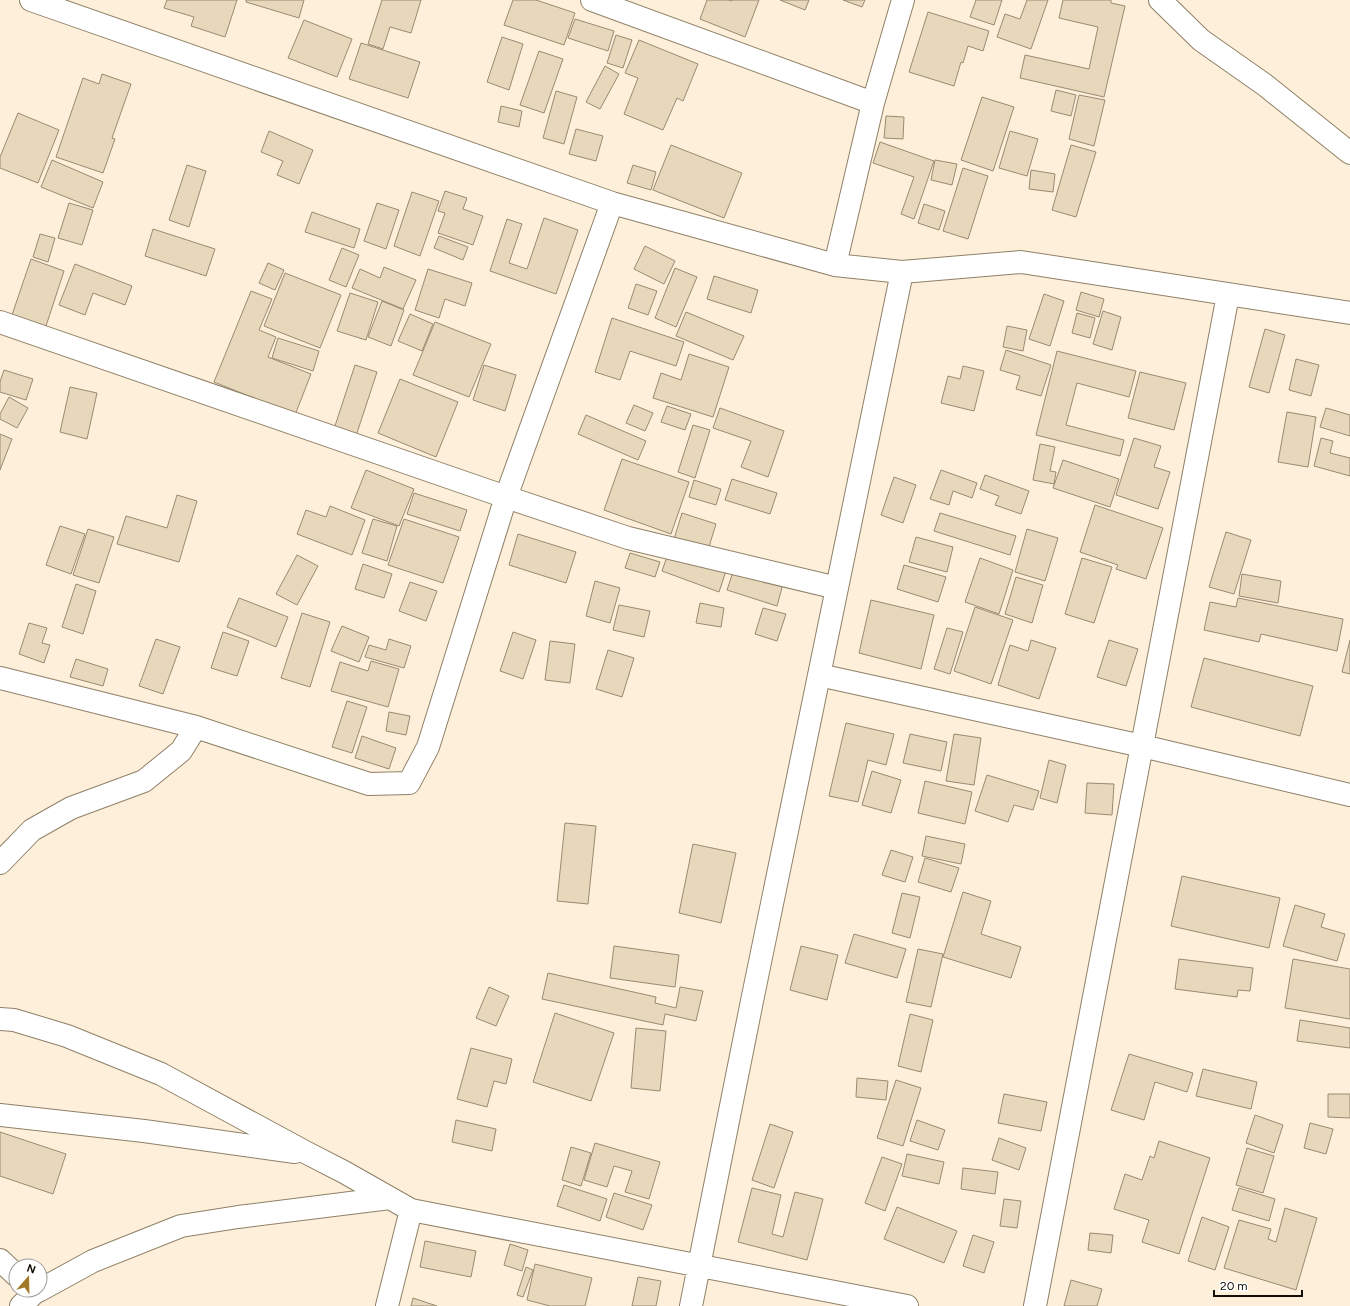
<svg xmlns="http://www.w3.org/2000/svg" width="1350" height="1306" font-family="Figtree,sans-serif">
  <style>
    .building { fill: #e7d7bb; stroke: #9a8a71 }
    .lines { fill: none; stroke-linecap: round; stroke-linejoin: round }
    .street-casing { stroke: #8f8067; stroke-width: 24 }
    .street { stroke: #fff; stroke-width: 22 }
  </style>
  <rect width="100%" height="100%" fill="#fdefd9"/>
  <path class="building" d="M 167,0 L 237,0 L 225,37 L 191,26 L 194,17 L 164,8 Z
    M 246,0 L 304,0 L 299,18 L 246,2 Z
    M 382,0 L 421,0 L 411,33 L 390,27 L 383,49 L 368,44 Z
    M 513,0 L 536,0 L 575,13 L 564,45 L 504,25 Z
    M 707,0 L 728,0 L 732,1 L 732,0 L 759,0 L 745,37 L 700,19 Z
    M 780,0 L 809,0 L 805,10 Z
    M 843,0 L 865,0 L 862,7 Z
    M 976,0 L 1002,0 L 994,25 L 970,17 Z
    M 1027,0 L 1048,0 L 1031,49 L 997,37 L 1005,14 L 1020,19 Z
    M 1063,0 L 1111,0 L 1111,3 L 1125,6 L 1104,97 L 1020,78 L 1025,55 L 1089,69 L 1098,27 L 1059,18 Z
    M 928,12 L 989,31 L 983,51 L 968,46 L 963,63 L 961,62 L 954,86 L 909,72 Z
    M 575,19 L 614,31 L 608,51 L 568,38 Z
    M 304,20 L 352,39 L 337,77 L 288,58 Z
    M 616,35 L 632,40 L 623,68 L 607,63 Z
    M 502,37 L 523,44 L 509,90 L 487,82 Z
    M 639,40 L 698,64 L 683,101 L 677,98 L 663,130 L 624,114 L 638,78 L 625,73 Z
    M 361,43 L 420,62 L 408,98 L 349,79 Z
    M 539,51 L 563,59 L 544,113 L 520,105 Z
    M 605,66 L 619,74 L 600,109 L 586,102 Z
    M 102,74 L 131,84 L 112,138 L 115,139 L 103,173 L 56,157 L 83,78 L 99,84 Z
    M 1056,90 L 1076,95 L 1071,116 L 1051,111 Z
    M 556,91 L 577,97 L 564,144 L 543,138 Z
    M 1079,95 L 1105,100 L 1094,146 L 1069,139 Z
    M 982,97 L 1014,107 L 993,171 L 961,160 Z
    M 501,106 L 522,111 L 519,127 L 498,122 Z
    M 18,113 L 59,130 L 38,183 L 0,168 L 0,157 Z
    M 886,116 L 904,117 L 903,139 L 884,138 Z
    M 576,129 L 603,136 L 596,161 L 569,154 Z
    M 269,131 L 313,150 L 299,184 L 277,175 L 283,161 L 261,152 Z
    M 1010,131 L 1038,139 L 1027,176 L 999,168 Z
    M 880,142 L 934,161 L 914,219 L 901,214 L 914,177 L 873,163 Z
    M 671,145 L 742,173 L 724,218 L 653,190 Z
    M 1071,145 L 1096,152 L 1076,217 L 1052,210 Z
    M 52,160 L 103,182 L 93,208 L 41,187 Z
    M 935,160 L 957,164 L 952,185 L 931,180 Z
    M 187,165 L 206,171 L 189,227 L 169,220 Z
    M 633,165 L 656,172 L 651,190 L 627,183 Z
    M 963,168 L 988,176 L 968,239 L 943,231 Z
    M 1031,170 L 1055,174 L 1053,192 L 1029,189 Z
    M 445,191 L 467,198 L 463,209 L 483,216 L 473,245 L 438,233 L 445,213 L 438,211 Z
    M 412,192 L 439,201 L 420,256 L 394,246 Z
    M 69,203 L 93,210 L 82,245 L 58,238 Z
    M 377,203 L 399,210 L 386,249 L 364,241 Z
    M 924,204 L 945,211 L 939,230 L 918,223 Z
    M 312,212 L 360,229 L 354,248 L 305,232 Z
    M 544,218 L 578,230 L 556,294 L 490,271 L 507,219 L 522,224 L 509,263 L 527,269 Z
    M 153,229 L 215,249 L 206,276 L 145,256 Z
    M 40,234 L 55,238 L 48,262 L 33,257 Z
    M 439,236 L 468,247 L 463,260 L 434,248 Z
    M 645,246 L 675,261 L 664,284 L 634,269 Z
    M 342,248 L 359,255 L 346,287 L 329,280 Z
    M 31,259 L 64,271 L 46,326 L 12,315 Z
    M 268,263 L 284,270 L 275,290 L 259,283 Z
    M 75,264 L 132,286 L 125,305 L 93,293 L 85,315 L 59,305 Z
    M 384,267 L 416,280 L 403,309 L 352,288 L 360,269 L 380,278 Z
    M 675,268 L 697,277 L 676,327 L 655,318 Z
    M 428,269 L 472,283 L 465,306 L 445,299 L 439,318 L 415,310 Z
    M 285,273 L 341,295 L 320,348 L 264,326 Z
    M 714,276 L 758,290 L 751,313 L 707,299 Z
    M 636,284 L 657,291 L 648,315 L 628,308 Z
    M 251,291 L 272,299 L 259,330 L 276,337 L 268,357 L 311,374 L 295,415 L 214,382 Z
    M 1081,292 L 1104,299 L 1099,317 L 1076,310 Z
    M 350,293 L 378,302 L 366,340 L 337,331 Z
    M 1044,294 L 1064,301 L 1050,346 L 1029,339 Z
    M 382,301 L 404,310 L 391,346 L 368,337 Z
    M 1103,311 L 1121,317 L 1112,350 L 1093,344 Z
    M 686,312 L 744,336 L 733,360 L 676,336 Z
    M 1077,313 L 1095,318 L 1090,338 L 1072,333 Z
    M 410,314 L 433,324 L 422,351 L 398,341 Z
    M 612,318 L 684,342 L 676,366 L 630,351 L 620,380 L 595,372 Z
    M 435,322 L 491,344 L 469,397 L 413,375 Z
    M 1007,326 L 1027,330 L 1023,351 L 1003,347 Z
    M 1265,329 L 1285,335 L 1269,393 L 1249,387 Z
    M 278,338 L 319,351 L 313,371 L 272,358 Z
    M 1006,350 L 1051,365 L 1041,396 L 1016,389 L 1020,376 L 1000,370 Z
    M 1057,351 L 1136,371 L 1129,397 L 1077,383 L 1066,425 L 1124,440 L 1120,456 L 1036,435 Z
    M 689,354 L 729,367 L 713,417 L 653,398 L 661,373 L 681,380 Z
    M 1296,359 L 1319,365 L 1311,396 L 1289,390 Z
    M 355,365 L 377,372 L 356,436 L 334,429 Z
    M 484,365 L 516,375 L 505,411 L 473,400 Z
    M 963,366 L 984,371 L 974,411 L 941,403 L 948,376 L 960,379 Z
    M 4,370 L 33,379 L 26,400 L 0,392 L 0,382 Z
    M 1140,372 L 1186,383 L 1174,430 L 1128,418 Z
    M 400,379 L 458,402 L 436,457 L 378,433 Z
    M 70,387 L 97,393 L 87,439 L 60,432 Z
    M 9,397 L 28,408 L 17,428 L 0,419 L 0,414 Z
    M 634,405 L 653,413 L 645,431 L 626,423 Z
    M 667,406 L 691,414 L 685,430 L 661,422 Z
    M 720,408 L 784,431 L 768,477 L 741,467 L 751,441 L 713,428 Z
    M 1326,408 L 1350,415 L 1350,436 L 1320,427 Z
    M 1287,412 L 1316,417 L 1308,467 L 1278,462 Z
    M 586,415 L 646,441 L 638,460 L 578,434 Z
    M 693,425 L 710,430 L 695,478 L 678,472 Z
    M 0,434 L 12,439 L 0,470 Z
    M 1134,438 L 1161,446 L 1154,467 L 1170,472 L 1158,509 L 1116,495 Z
    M 1321,438 L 1333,441 L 1330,453 L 1350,458 L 1350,476 L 1314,466 Z
    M 1040,444 L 1055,447 L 1050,471 L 1056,472 L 1054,484 L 1033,480 Z
    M 622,459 L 689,482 L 671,534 L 604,510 Z
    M 1063,460 L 1119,479 L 1110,507 L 1053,488 Z
    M 366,470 L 414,489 L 399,526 L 351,508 Z
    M 941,470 L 977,483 L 972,498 L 953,491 L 949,505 L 930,499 Z
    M 985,475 L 1029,491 L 1021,514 L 995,505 L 999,496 L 980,489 Z
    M 894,477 L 916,485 L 903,523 L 881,515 Z
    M 732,479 L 777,493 L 770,514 L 725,500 Z
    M 694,480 L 721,489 L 716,505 L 689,497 Z
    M 414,493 L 467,510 L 460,531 L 407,514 Z
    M 177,495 L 197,501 L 179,562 L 117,544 L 126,516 L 167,528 Z
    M 1095,505 L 1163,528 L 1146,579 L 1116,569 L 1118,565 L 1080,552 Z
    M 330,506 L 365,520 L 352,555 L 297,534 L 306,510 L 326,517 Z
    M 682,513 L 716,524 L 708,550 L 674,539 Z
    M 940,513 L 1016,536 L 1010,555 L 934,531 Z
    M 373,519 L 397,526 L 387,561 L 362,553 Z
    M 404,519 L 459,537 L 443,583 L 388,565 Z
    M 60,526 L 85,534 L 71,574 L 46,565 Z
    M 88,529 L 114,537 L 99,583 L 73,575 Z
    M 1027,529 L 1058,538 L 1045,581 L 1015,572 Z
    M 1226,532 L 1251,540 L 1234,594 L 1209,587 Z
    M 518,534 L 576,552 L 566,583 L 509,565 Z
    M 916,537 L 953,547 L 947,572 L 909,562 Z
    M 669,551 L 726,571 L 719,592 L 662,571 Z
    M 630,553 L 660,562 L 655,577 L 625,568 Z
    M 297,555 L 318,566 L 297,605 L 276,594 Z
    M 980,558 L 1013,570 L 999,614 L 965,602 Z
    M 1082,558 L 1112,567 L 1094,623 L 1065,614 Z
    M 363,564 L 392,574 L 384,598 L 355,589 Z
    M 904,565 L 946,577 L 938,602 L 897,589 Z
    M 734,569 L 783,584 L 777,606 L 727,590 Z
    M 1242,574 L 1281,581 L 1278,603 L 1239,596 Z
    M 1016,577 L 1043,585 L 1032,623 L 1005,614 Z
    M 595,581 L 620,588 L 610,623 L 586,616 Z
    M 410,582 L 437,591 L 426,621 L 399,611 Z
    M 76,584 L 96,591 L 83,634 L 62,627 Z
    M 239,598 L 288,617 L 276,647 L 227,627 Z
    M 1238,598 L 1343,619 L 1337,651 L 1261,634 L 1259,642 L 1204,630 L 1210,602 L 1236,607 Z
    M 871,600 L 934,615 L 921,669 L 859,653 Z
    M 700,603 L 724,608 L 721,627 L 696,623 Z
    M 619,605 L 650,611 L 644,637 L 613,630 Z
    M 975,607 L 1013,620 L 991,684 L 954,671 Z
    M 763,608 L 786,614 L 777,641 L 755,634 Z
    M 302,613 L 330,622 L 310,687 L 281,678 Z
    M 29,623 L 47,628 L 42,643 L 50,645 L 44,663 L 19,654 Z
    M 342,626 L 369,637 L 359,662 L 331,651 Z
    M 947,628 L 963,632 L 950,674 L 934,669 Z
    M 223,632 L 249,641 L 237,676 L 211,668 Z
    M 513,632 L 536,640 L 523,679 L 500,671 Z
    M 156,639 L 180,647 L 163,694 L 139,686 Z
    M 389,639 L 411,646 L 404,668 L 365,657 L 369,645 L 386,650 Z
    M 1031,640 L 1056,648 L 1039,699 L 998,685 L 1010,645 L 1028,651 Z
    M 1109,640 L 1138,649 L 1126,686 L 1097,677 Z
    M 1350,640 L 1350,674 L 1342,672 Z
    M 550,641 L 575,644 L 570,683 L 545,680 Z
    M 608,650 L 634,658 L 622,697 L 596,689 Z
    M 1204,658 L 1313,686 L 1300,736 L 1191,707 Z
    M 76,659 L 108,669 L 103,686 L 70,677 Z
    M 371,661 L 399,669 L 388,707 L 331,691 L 340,662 L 368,671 Z
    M 347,701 L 367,707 L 352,753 L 332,747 Z
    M 389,712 L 410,716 L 406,735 L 386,731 Z
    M 846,723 L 894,734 L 886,765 L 868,760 L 858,802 L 829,796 Z
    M 910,734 L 947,742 L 941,771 L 903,763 Z
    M 954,734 L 981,738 L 974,785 L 946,781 Z
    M 362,736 L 396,748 L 389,769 L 355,758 Z
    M 1049,760 L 1066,765 L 1057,803 L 1040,798 Z
    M 872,771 L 901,780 L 891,813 L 862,805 Z
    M 987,775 L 1039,791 L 1033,810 L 1014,805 L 1008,822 L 975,811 Z
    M 925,781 L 972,792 L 965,824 L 918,813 Z
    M 1087,783 L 1114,784 L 1112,815 L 1085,813 Z
    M 565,823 L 596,826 L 588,904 L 557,901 Z
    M 926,836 L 965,844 L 961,864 L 922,856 Z
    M 693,844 L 736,853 L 721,923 L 679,913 Z
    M 891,850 L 913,857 L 905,882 L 882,875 Z
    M 925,858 L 959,868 L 951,892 L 918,882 Z
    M 1182,876 L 1280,898 L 1269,948 L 1171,926 Z
    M 963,892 L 991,901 L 981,934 L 1021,947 L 1011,978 L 943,957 Z
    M 902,893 L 920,897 L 910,938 L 892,933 Z
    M 1295,905 L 1325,914 L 1321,927 L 1345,934 L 1337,961 L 1283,946 Z
    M 854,934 L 906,949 L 897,978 L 845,963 Z
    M 614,946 L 679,955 L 675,987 L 610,978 Z
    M 801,946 L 838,955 L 827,1000 L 790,990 Z
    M 918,949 L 943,954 L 931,1007 L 906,1002 Z
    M 1179,959 L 1253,968 L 1250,991 L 1238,990 L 1237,997 L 1175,989 Z
    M 1293,959 L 1350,969 L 1350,1019 L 1285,1008 Z
    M 548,973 L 656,997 L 655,1003 L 676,1008 L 680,987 L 703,991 L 696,1021 L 665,1014 L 663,1025 L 542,999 Z
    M 489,987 L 509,996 L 496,1026 L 476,1018 Z
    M 555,1013 L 614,1033 L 591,1101 L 533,1082 Z
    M 910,1014 L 933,1020 L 921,1072 L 898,1066 Z
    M 1300,1020 L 1350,1028 L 1350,1048 L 1297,1041 Z
    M 636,1028 L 666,1031 L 660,1091 L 631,1088 Z
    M 471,1048 L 512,1059 L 506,1084 L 494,1081 L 487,1107 L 457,1099 Z
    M 1129,1054 L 1193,1073 L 1187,1092 L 1155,1082 L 1144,1120 L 1111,1110 Z
    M 1203,1069 L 1257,1082 L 1251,1109 L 1196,1096 Z
    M 857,1078 L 888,1081 L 886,1100 L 856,1097 Z
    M 896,1080 L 921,1088 L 903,1146 L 877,1138 Z
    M 1004,1094 L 1047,1102 L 1041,1131 L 998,1123 Z
    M 1328,1094 L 1350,1094 L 1350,1118 L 1328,1117 Z
    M 1255,1115 L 1283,1125 L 1274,1153 L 1246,1143 Z
    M 456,1120 L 496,1129 L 492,1151 L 452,1142 Z
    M 917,1120 L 945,1130 L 938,1150 L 910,1141 Z
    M 1310,1123 L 1333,1129 L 1326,1154 L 1304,1148 Z
    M 770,1124 L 793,1132 L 774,1188 L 752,1180 Z
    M 0,1132 L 66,1154 L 53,1194 L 0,1176 Z
    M 999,1138 L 1026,1148 L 1019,1170 L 992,1160 Z
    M 1159,1141 L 1210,1158 L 1179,1254 L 1142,1242 L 1149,1220 L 1114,1209 L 1125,1174 L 1142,1180 L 1150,1156 L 1154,1158 Z
    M 595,1143 L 660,1162 L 649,1199 L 625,1192 L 632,1171 L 614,1166 L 607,1187 L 584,1180 Z
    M 571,1147 L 591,1153 L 581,1186 L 562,1180 Z
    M 1247,1148 L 1274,1156 L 1263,1193 L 1236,1185 Z
    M 907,1154 L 944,1162 L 939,1184 L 902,1176 Z
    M 882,1157 L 902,1164 L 885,1211 L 865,1203 Z
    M 963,1168 L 998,1172 L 995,1194 L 961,1189 Z
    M 564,1185 L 607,1199 L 600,1221 L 557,1206 Z
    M 752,1188 L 781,1195 L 772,1234 L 783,1237 L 795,1192 L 823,1199 L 807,1260 L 738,1242 Z
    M 1239,1188 L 1275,1199 L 1269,1221 L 1232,1210 Z
    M 614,1193 L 652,1205 L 643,1230 L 606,1217 Z
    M 1004,1199 L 1021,1201 L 1017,1228 L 1000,1226 Z
    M 897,1207 L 957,1231 L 944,1263 L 884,1239 Z
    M 1285,1208 L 1317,1218 L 1296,1290 L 1224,1268 L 1239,1220 L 1271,1229 L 1268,1239 L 1276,1242 Z
    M 1202,1217 L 1229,1227 L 1215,1270 L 1188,1261 Z
    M 1090,1233 L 1113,1235 L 1111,1253 L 1088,1250 Z
    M 973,1235 L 994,1242 L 984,1273 L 963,1266 Z
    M 425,1241 L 476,1251 L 471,1277 L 420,1267 Z
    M 510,1244 L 528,1250 L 522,1271 L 504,1265 Z
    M 535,1264 L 592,1278 L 585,1306 L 550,1306 L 527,1300 Z
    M 526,1267 L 533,1270 L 523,1297 L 517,1295 Z
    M 638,1277 L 661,1281 L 656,1306 L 632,1306 Z
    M 1071,1280 L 1102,1289 L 1097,1306 L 1064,1306 Z
    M 413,1298 L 437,1306 L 411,1306 Z"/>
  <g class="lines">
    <defs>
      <path id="street" d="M 31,0 L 612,203 L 835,265 L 902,272 L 1021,262 L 1350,313
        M 592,0 L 873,103
        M 1160,0 L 1201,40 L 1265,85 L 1350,153
        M 835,265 L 873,103 L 903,0
        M 0,322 L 506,497 L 628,538 L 837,588
        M 819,675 L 1142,746 L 1350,795
        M 0,678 L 196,727 L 369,784 L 409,783 L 428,747 L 506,497 L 612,203
        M 0,863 L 32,830 L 71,808 L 144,781 L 181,751 L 196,727
        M 0,1019 L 14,1020 L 67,1036 L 161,1074 L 307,1153 L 344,1172 L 411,1210 L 907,1306
        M 0,1115 L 144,1131 L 295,1152
        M 0,1260 L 16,1275
        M 40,1290 L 93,1261 L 181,1226 L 238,1217 L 390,1198
        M 21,1306 L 34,1293 L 40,1290
        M 387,1306 L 411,1210
        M 691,1306 L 752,1001 L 902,272
        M 1035,1306 L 1228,295"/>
    </defs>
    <use href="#street" class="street-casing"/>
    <use href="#street" class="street"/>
  </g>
  <g transform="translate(28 1278) rotate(20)"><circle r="19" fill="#ffffff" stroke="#a19f9b"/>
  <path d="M0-3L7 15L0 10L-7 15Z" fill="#a17826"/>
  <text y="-6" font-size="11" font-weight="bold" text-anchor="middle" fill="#130e05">N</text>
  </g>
  <path d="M1214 1290v6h88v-6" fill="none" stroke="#130e05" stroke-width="2"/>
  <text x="1220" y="1290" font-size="12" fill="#130e05" stroke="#ffffff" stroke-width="3" paint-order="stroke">20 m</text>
</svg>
